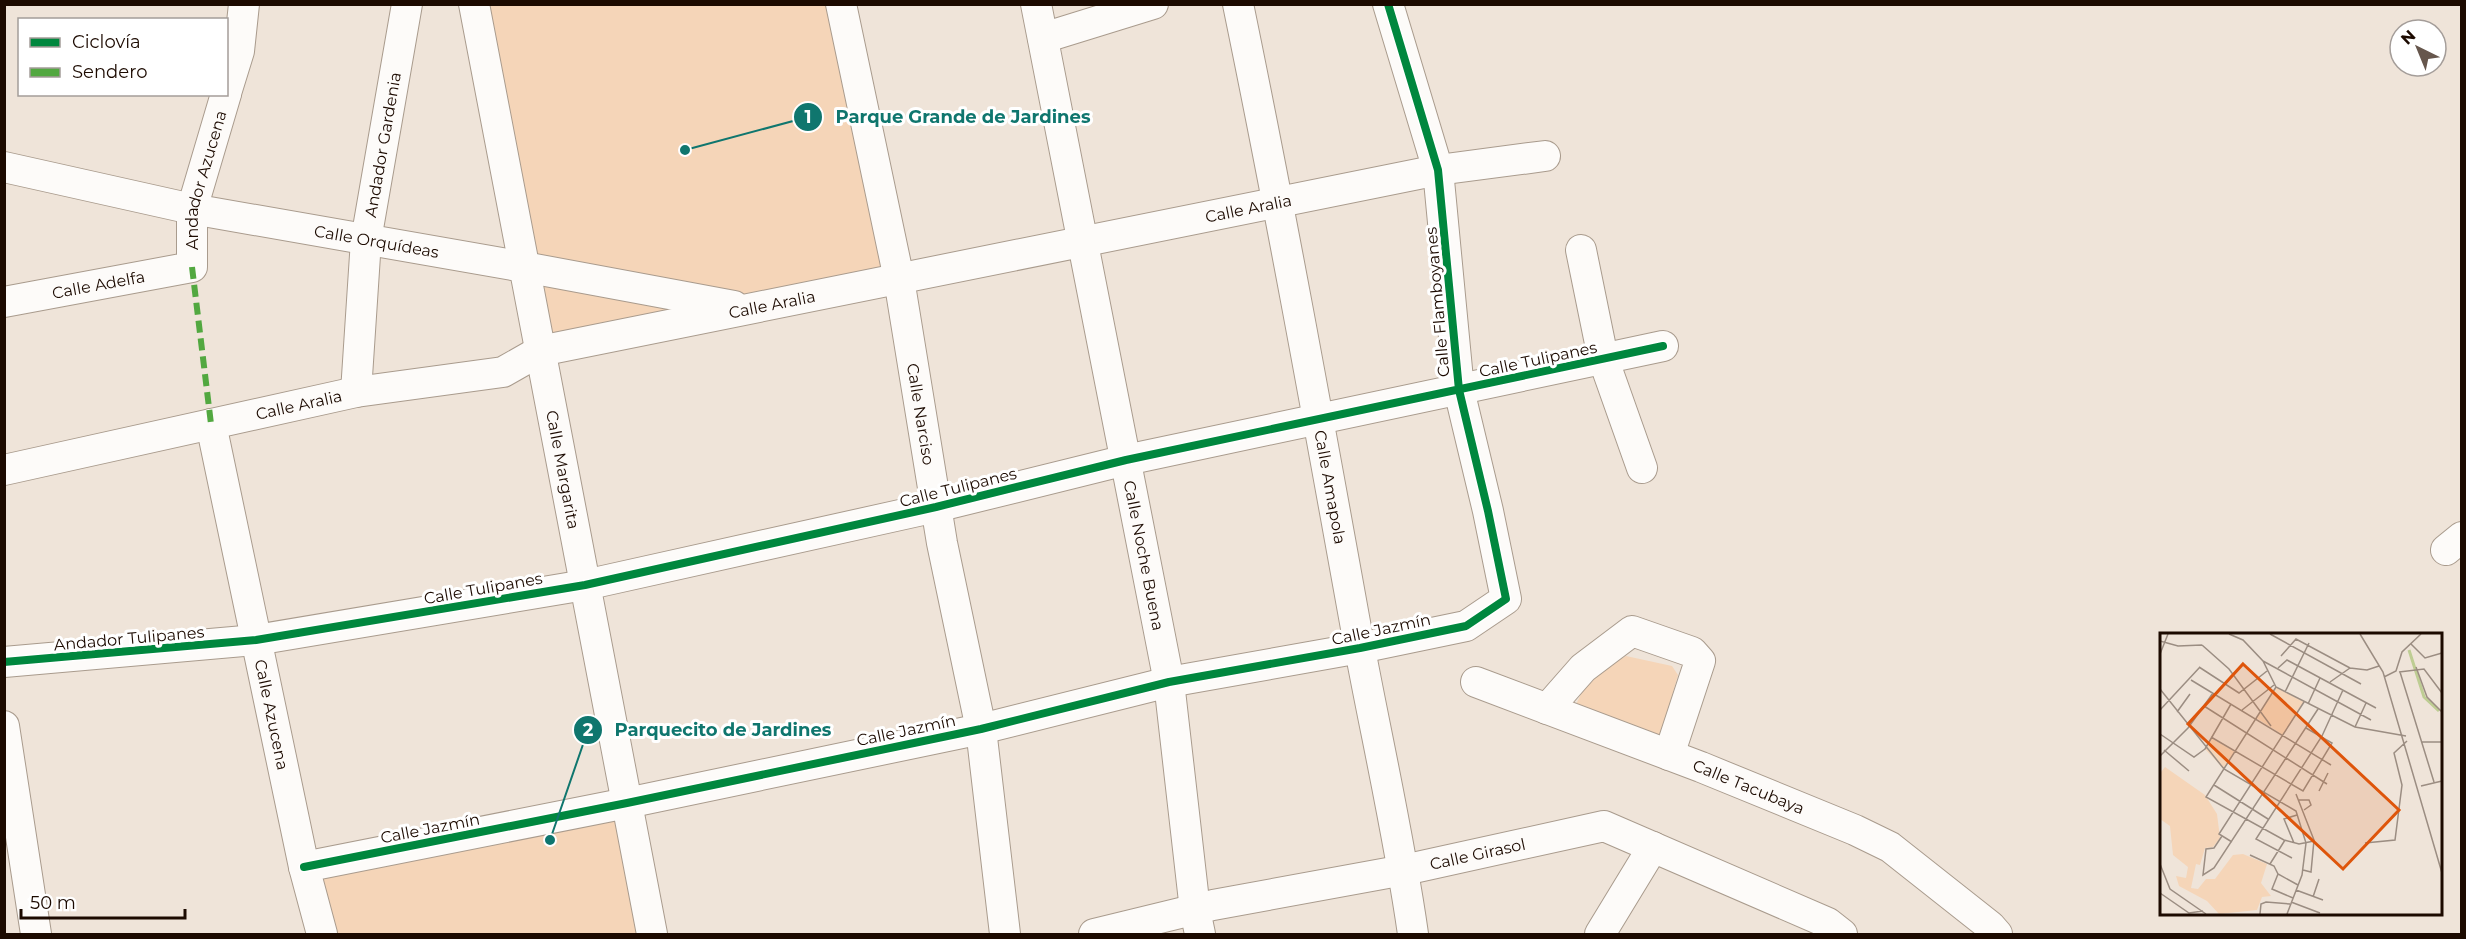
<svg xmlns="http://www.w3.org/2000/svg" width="2466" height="939" font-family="Montserrat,sans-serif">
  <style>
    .green { fill: #f5d5b8 }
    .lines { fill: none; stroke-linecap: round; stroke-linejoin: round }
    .minor-casing { stroke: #a99b8d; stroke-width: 32 }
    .minor { stroke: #fdfbf9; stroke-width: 30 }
    .quiet { stroke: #52a840; stroke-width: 6; stroke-dasharray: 12 6; stroke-linecap: butt }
    .cycleway-casing { stroke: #fff; stroke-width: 11 }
    .cycleway { stroke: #00873e; stroke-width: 8 }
    .labels { text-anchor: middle; stroke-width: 6; stroke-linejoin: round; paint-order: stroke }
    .street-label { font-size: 16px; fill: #1c0a00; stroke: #fff }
    .inset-river { fill: none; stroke: #becd93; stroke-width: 3 }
    .inset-road { fill: none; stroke: #9b8d82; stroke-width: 1.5 }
    .view { fill: #de550b; fill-opacity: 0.15; stroke: #de550b; stroke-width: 3 }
    .inset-edge { fill: none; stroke: #1c0a00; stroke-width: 3 }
    .leader { fill: none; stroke: #0f766e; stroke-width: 2 }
    .callout-dot { fill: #0f766e; stroke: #fff; stroke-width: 2 }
    .mark-label { font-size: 18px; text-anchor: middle; font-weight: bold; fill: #fff }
    .callout-label { font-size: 18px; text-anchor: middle; font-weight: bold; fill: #0f766e; stroke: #fff; stroke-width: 6; stroke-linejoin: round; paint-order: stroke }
  </style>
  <rect width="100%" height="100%" fill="#efe4d9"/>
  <path class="green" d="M 474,5 L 836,5 L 899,279 L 540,351 Z
    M 1626,656 L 1672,666 L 1678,675 L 1659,741 L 1572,713 L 1588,679 Z
    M 627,803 L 652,934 L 325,934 L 306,877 Z"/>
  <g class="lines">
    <defs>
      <g id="minor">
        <path id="s1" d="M 474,4 L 652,934"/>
        <path id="s2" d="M 841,4 L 899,279 L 942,543 L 981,729 L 1005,934"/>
        <path id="s3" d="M 1036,4 L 1169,682 L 1195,910 L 1200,934"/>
        <path id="s4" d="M 1238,4 C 1280,208 1317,412 1354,617 C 1373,723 1398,828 1413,934"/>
        <path d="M 1043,38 L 1153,4"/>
        <path d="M 226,93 L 239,51 L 244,4"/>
        <path id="s5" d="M 4,167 L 192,209 L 524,267 L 734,306"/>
        <path d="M 1581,250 L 1603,358 L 1642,468"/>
        <path id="s6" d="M 4,302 L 192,267 L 192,209 L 226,94"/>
        <path id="s7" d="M 356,392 L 366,240 L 407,4"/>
        <path id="s8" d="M 211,424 L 304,867 L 322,934"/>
        <path id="s9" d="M 4,470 L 356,392 L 503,372 L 540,351 L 1438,170 L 1545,156"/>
        <path d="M 2446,550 L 2462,537"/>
        <path d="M 4,662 L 256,640 L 585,585 L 936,507 L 1126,460 L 1663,346"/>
        <path id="s10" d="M 1476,682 L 1701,767 L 1855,830 L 1890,847 L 1990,926 L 1997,934"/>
        <path d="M 1547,709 L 1583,668 L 1632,631 L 1692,652 L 1700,661 L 1669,755"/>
        <path d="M 4,726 L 36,934"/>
        <path d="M 304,867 L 627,803 L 981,729 L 1169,682 L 1360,648 L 1466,626 L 1506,599 L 1488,511 L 1459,390 L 1438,170 L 1388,4"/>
        <path id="s11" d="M 1094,934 L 1213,905 L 1404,870 L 1604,826 L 1828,923 L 1842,934"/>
        <path d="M 1600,934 L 1653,847"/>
      </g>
    </defs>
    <use href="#minor" class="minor-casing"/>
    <use href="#minor" class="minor"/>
    <path class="quiet" d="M 192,267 L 211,424"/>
    <defs>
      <path id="cycleway" d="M 4,662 L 256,640 L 585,585 L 936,507 L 1126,460 L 1663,346
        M 304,867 L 627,803 L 981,729 L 1169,682 L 1360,648 L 1466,626 L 1506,599 L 1488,511 L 1459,390 L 1438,170 L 1388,4"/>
    </defs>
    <use href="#cycleway" class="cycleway-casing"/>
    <use href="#cycleway" class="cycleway"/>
  </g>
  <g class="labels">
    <g class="street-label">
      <text dy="6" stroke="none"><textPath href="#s7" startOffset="249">Andador Gardenia</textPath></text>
      <text dy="6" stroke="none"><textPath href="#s6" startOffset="280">Andador Azucena</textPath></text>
      <text dy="6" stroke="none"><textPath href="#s9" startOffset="1274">Calle Aralia</textPath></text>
      <text dy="6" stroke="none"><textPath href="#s5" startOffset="380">Calle Orquídeas</textPath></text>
      <text dy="6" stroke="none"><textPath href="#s6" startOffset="96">Calle Adelfa</textPath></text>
      <text transform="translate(1437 302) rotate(-95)" y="6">Calle Flamboyanes</text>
      <text dy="6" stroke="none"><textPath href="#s9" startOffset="788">Calle Aralia</textPath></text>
      <text transform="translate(1538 359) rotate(-12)" y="6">Calle Tulipanes</text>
      <text dy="6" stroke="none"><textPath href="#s9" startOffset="302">Calle Aralia</textPath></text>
      <text dy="6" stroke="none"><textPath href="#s2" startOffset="418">Calle Narciso</textPath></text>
      <text dy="6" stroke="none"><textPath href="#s1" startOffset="474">Calle Margarita</textPath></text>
      <text transform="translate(958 487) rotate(-14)" y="6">Calle Tulipanes</text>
      <text dy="6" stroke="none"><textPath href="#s4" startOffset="492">Calle Amapola</textPath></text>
      <text dy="6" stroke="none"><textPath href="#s3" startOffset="562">Calle Noche Buena</textPath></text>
      <text transform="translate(483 588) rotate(-10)" y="6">Calle Tulipanes</text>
      <text transform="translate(1381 629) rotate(-12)" y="6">Calle Jazmín</text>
      <text transform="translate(129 638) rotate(-5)" y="6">Andador Tulipanes</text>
      <text dy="6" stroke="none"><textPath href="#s8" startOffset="297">Calle Azucena</textPath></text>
      <text transform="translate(906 730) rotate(-12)" y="6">Calle Jazmín</text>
      <text dy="6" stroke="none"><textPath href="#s10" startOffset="292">Calle Tacubaya</textPath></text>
      <text transform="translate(430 828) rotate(-11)" y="6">Calle Jazmín</text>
      <text dy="6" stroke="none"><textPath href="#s11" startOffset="392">Calle Girasol</textPath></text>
    </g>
  </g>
  <g transform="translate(2160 633)">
    <rect width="282" height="282" fill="#efe4d9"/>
    <path d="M 116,54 L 144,69 L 123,102 L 96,85 ZM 51,105 L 75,119 L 64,136 L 45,116 ZM 5,134 L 45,162 L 57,181 L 60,205 L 53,214 L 45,215 L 40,232 L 36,231 L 31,255 L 38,256 L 46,246 L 55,246 L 73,222 L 83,221 L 107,231 L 101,250 L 111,263 L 102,264 L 97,277 L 59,281 L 47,268 L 19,253 L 16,243 L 26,245 L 28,234 L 13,222 L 10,193 L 0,186 L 1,139 Z" fill="#f5d5b8"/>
    <path class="inset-river" d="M 249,17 L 264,64 L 279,78"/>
    <path class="inset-road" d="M 69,1 L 83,7 L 103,28 L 116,54 L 195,94 L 246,103M 110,1 L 201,51M 200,1 L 223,39 L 282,240M 0,8 L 18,13 L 42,12M 251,11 L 265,25 L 282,20M 42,12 L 69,36 L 111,93M 0,21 L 8,1M 121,23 L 136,6 L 190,35M 103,28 L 211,87M 39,34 L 79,60 L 107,38M 256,34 L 267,64 L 282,79M 118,35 L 127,27 L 216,75M 190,35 L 207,37 L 219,33M 239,39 L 264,36 L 282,60M 240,39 L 274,149M 224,44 L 236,38 L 242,19 L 261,1M 31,47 L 171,132M 170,49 L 190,35M 116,54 L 46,164 L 124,207 L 139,211 L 154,208M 0,56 L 64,136 L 136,178 L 146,210 L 142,242 L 127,281M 125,59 L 149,10M 148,71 L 160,45M 44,73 L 167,151M 0,77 L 40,34M 82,77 L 114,52M 17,79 L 30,61M 195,94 L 206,70M 0,101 L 34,124 L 45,116M 51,104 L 143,158 L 172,110 L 146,95M 262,109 L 281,109M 45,116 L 71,71M 4,117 L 29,138M 0,123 L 28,95 L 53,60M 54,152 L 108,186M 261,153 L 282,148M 159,158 L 168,140M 136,161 L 154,207 L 151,239 L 143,237M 139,167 L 149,167 L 151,172 L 144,177M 62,203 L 54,215 L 46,216 L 43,242 L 54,235 L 158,76M 72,209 L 59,201 L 144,69M 134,210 L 124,186 L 137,182M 205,210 L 235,207 L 242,152 L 234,120 L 247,108M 90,222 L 114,233 L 118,241 L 138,252M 132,225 L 96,206 L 162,103 L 183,57M 0,231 L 10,256 L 46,281M 110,231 L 125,207M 118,241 L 112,256 L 133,265M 136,257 L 163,267M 0,260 L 29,280 L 43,278M 153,264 L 159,246M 131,269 L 160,280M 100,281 L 101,271 L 106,269 L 130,271"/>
    <path class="view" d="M 83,31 L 239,177 L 183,236 L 28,91 Z"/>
    <rect width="282" height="282" class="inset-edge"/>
  </g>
  <path class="leader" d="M685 150L808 117M550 840L588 730"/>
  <g class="callout-dot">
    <circle cx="685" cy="150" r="6"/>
    <circle cx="550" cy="840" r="6"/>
    <circle cx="808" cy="117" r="15"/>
    <circle cx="588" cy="730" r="15"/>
  </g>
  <g class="mark-label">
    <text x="808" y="123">1</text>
    <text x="588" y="736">2</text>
  </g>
  <g class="callout-label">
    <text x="963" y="123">Parque Grande de Jardines</text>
    <text x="723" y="736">Parquecito de Jardines</text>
  </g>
  <rect width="2466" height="939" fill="none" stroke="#1c0a00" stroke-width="12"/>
  <rect x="18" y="18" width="210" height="78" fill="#ffffff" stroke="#a49d99" stroke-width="1.5"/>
  <rect x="30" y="38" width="30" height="9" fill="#00873e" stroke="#a49d99" stroke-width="1.5"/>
  <text x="72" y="48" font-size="18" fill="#1c0a00">Ciclovía</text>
  <rect x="30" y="68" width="30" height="9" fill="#52a840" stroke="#a49d99" stroke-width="1.5"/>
  <text x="72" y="78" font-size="18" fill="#1c0a00">Sendero</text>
  <g transform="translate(2418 48) rotate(317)"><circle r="28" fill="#ffffff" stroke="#a49d99" stroke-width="1.5"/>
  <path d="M0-4.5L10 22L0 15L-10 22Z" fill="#66564c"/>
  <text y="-9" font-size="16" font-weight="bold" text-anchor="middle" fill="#1c0a00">N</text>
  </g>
  <path d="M21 909v9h164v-9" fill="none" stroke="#1c0a00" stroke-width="3"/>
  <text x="30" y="909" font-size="18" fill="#1c0a00" stroke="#ffffff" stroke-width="4.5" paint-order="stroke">50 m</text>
</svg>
